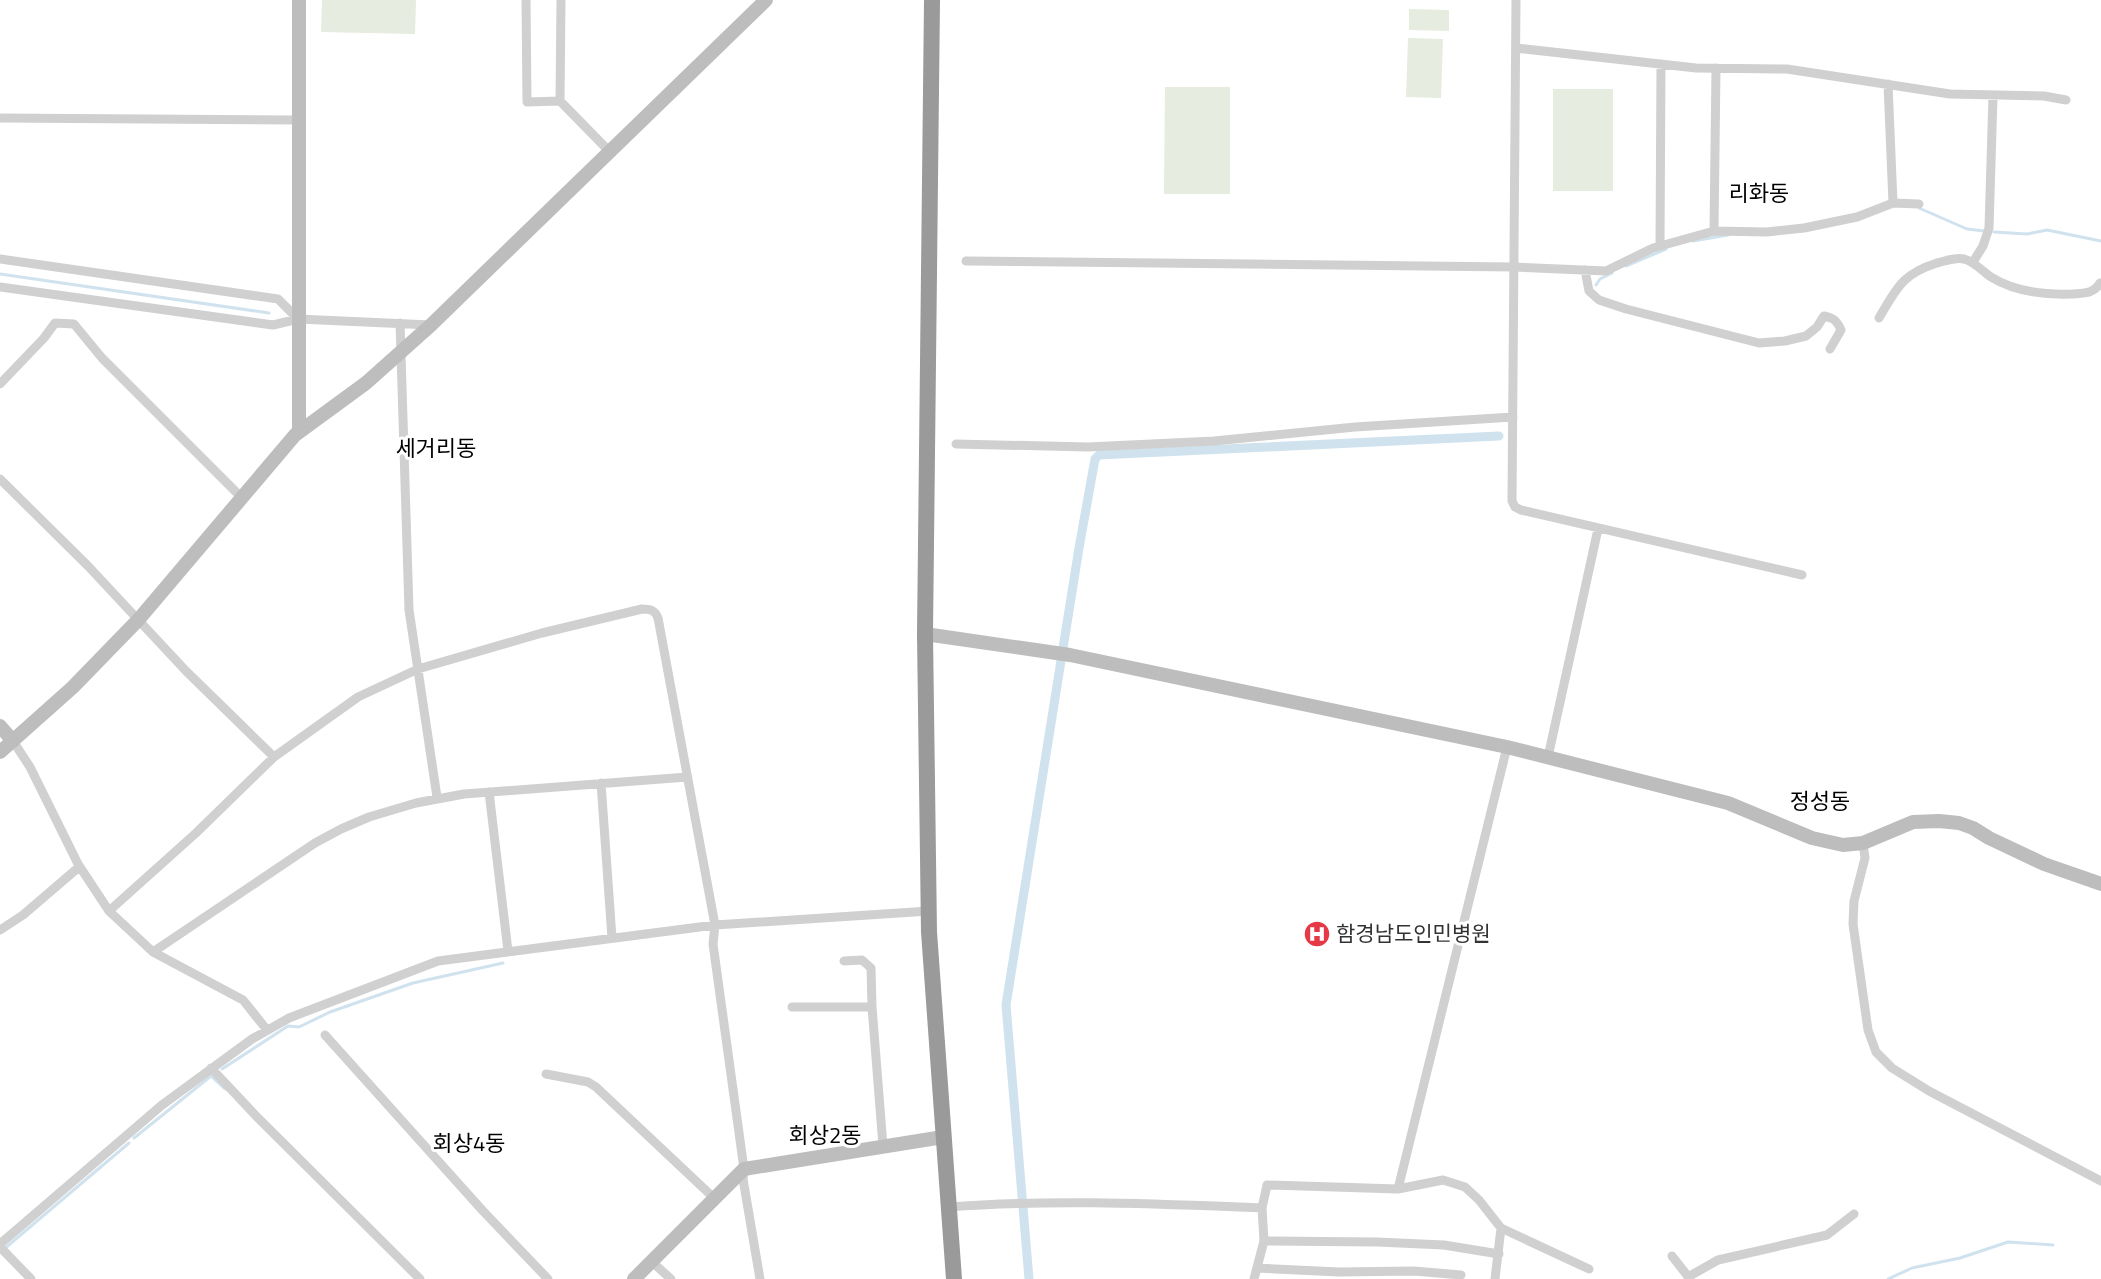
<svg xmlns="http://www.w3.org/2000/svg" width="2101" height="1279" font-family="'Titillium Web','Noto Sans KR',sans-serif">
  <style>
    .green { fill: #e6ecdf }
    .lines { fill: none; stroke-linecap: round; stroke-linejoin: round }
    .stream { stroke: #cfe2ee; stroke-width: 3 }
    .canal { stroke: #cfe2ee; stroke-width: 9 }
    .street { stroke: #d0d0d0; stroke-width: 9 }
    .secondary { stroke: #bdbdbd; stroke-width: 14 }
    .highway { stroke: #9a9a9a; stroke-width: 16 }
    .labels { text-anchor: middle; stroke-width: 6; stroke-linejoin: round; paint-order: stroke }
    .poi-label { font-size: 21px; fill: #333; stroke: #fff; text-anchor: start }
    .neighbourhood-label { font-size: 22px; fill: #000; stroke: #fff }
  </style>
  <rect width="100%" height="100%" fill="#fff"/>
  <path class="green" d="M 322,0 L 416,0 L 415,34 L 321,32 Z
    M 1409,9 L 1449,10 L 1449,31 L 1409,30 Z
    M 1408,38 L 1443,39 L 1441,98 L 1406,97 Z
    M 1165,87 L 1230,87 L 1230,194 L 1164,194 Z
    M 1553,89 L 1613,89 L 1613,191 L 1553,191 Z"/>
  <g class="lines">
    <path class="stream" d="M 1919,208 L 1967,229 L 1984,231
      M 1994,232 L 2027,234 L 2047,230 L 2101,241
      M 1693,241 L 1728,235
      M 1626,266 L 1666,249
      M 0,274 L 269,313
      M 1596,285 L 1600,279 L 1612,273
      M 222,1069 L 288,1026 L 299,1027 L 330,1012 L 413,983 L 503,963
      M 134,1138 L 211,1076 L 225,1089
      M 4,1249 L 129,1143
      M 1888,1279 L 1912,1268 L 1960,1258 L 2008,1242 L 2053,1245"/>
    <path class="canal" d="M 1029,1279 L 1006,1005 L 1079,548 L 1095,459 L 1099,455 L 1499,436"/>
    <path class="street" d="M 526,0 L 527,102 L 560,101 L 609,151
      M 1516,0 L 1512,501 L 1515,507 L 1521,510 L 1802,575
      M 1516,48 L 1696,68 L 1787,69 L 1950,94 L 2044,96 L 2066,100
      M 1888,84 L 1893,203
      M 560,101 L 561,0
      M 0,118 L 298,120
      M 1714,231 L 1716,68
      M 1660,246 L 1661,64
      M 0,259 L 278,299 L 298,319
      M 966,261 L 1513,267 L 1606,271 L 1653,248 L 1714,231 L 1767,232 L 1804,228 L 1857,217 L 1893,203 L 1919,204
      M 1973,262 L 1983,246 L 1989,228 L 1993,96
      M 1585,270 L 1589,291 L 1599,300 L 1626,309 L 1759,343 L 1785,341 L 1806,336 L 1817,327 L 1824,316 C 1834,318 1837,321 1841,330 L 1830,349
      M 0,287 L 273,325 L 298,319 L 431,325
      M 1879,318 C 1897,288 1902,274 1937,263 C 1946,261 1955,257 1964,259 C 1975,262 1982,271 1991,277 C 2015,292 2044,295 2072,294 C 2083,293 2094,294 2100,283
      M 400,323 L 409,610 L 437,797
      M 0,384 L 44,338 L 55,323 L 74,324 L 102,358 L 242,498
      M 956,444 L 1088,447 L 1214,441 L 1355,427 L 1513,417
      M 0,479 L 88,566 L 186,671 L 274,757
      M 13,741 L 30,767 L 78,864 L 109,911 L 153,952 L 243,1000 L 267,1030
      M 1548,757 L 1598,529
      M 601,783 L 612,938
      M 489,792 L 508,951
      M 1863,843 L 1865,858 L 1854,901 L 1853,924 L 1868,1030 L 1876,1052 L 1892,1068 L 1929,1091 L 2101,1181
      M 109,911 L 196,833 L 274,757 L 358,697 L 418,669 L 542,633 L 642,609 C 650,609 655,610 658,618 L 715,925 L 713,944 L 744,1169 L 743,1179 L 760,1279
      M 0,930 L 23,915 L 79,867
      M 153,952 L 315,843 L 341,829 L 369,817 L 416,803 L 464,794 L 687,777
      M 844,961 L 862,960 L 871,968 L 872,1007 L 883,1146
      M 792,1007 L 872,1007
      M 325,1035 L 483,1211 L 548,1279
      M 211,1068 L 257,1117 L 420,1279
      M 546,1074 L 588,1082 L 596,1087 L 715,1199
      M 1398,1189 L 1507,747
      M 948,1207 C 1053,1199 1157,1204 1262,1208
      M 1264,1241 L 1377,1242 L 1444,1245 L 1499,1254
      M 0,1244 L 162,1105 L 252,1039 L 289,1018 L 438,961 L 715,925 L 929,911
      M 0,1247 L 31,1279
      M 1672,1256 L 1690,1279
      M 651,1261 L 671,1279
      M 1257,1268 L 1339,1272 L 1414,1271 L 1461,1275
      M 1688,1277 L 1718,1260 L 1827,1235 L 1854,1214
      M 1254,1279 L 1264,1241 L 1262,1208 L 1267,1185 L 1398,1189 L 1443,1180 L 1465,1187 L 1479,1200 L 1501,1228 L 1589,1269
      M 1495,1279 L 1501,1228"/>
    <path class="secondary" d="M 299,0 L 299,431
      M 925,634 L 1070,655 L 1507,747 L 1728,803 L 1812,838 L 1843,845 L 1863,843 L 1913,822 L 1939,821 L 1959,823 L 1973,828 L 1989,838 L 2044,864 L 2101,884
      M 0,726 L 13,741
      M 0,752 L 73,687 L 139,619 L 295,435 L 366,383 L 431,325 L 766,0
      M 634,1279 L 744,1169 L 943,1137"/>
    <path class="highway" d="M 932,0 L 925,634 L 929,932 L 954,1279"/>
  </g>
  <defs>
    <symbol id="hospital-disc" viewBox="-11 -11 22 22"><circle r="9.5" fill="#e63946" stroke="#fff"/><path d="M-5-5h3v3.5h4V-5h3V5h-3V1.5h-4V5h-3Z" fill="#fff"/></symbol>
  </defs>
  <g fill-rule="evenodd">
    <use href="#hospital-disc" x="1302" y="919" width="30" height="30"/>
  </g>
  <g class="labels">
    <g class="poi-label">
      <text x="1336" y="941">함경남도인민병원</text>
    </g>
    <g class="neighbourhood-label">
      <text x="1759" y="201">리화동</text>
      <text x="436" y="456">세거리동</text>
      <text x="1820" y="809">정성동</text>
      <text x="825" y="1143">회상2동</text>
      <text x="469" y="1151">회상4동</text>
    </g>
  </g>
</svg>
